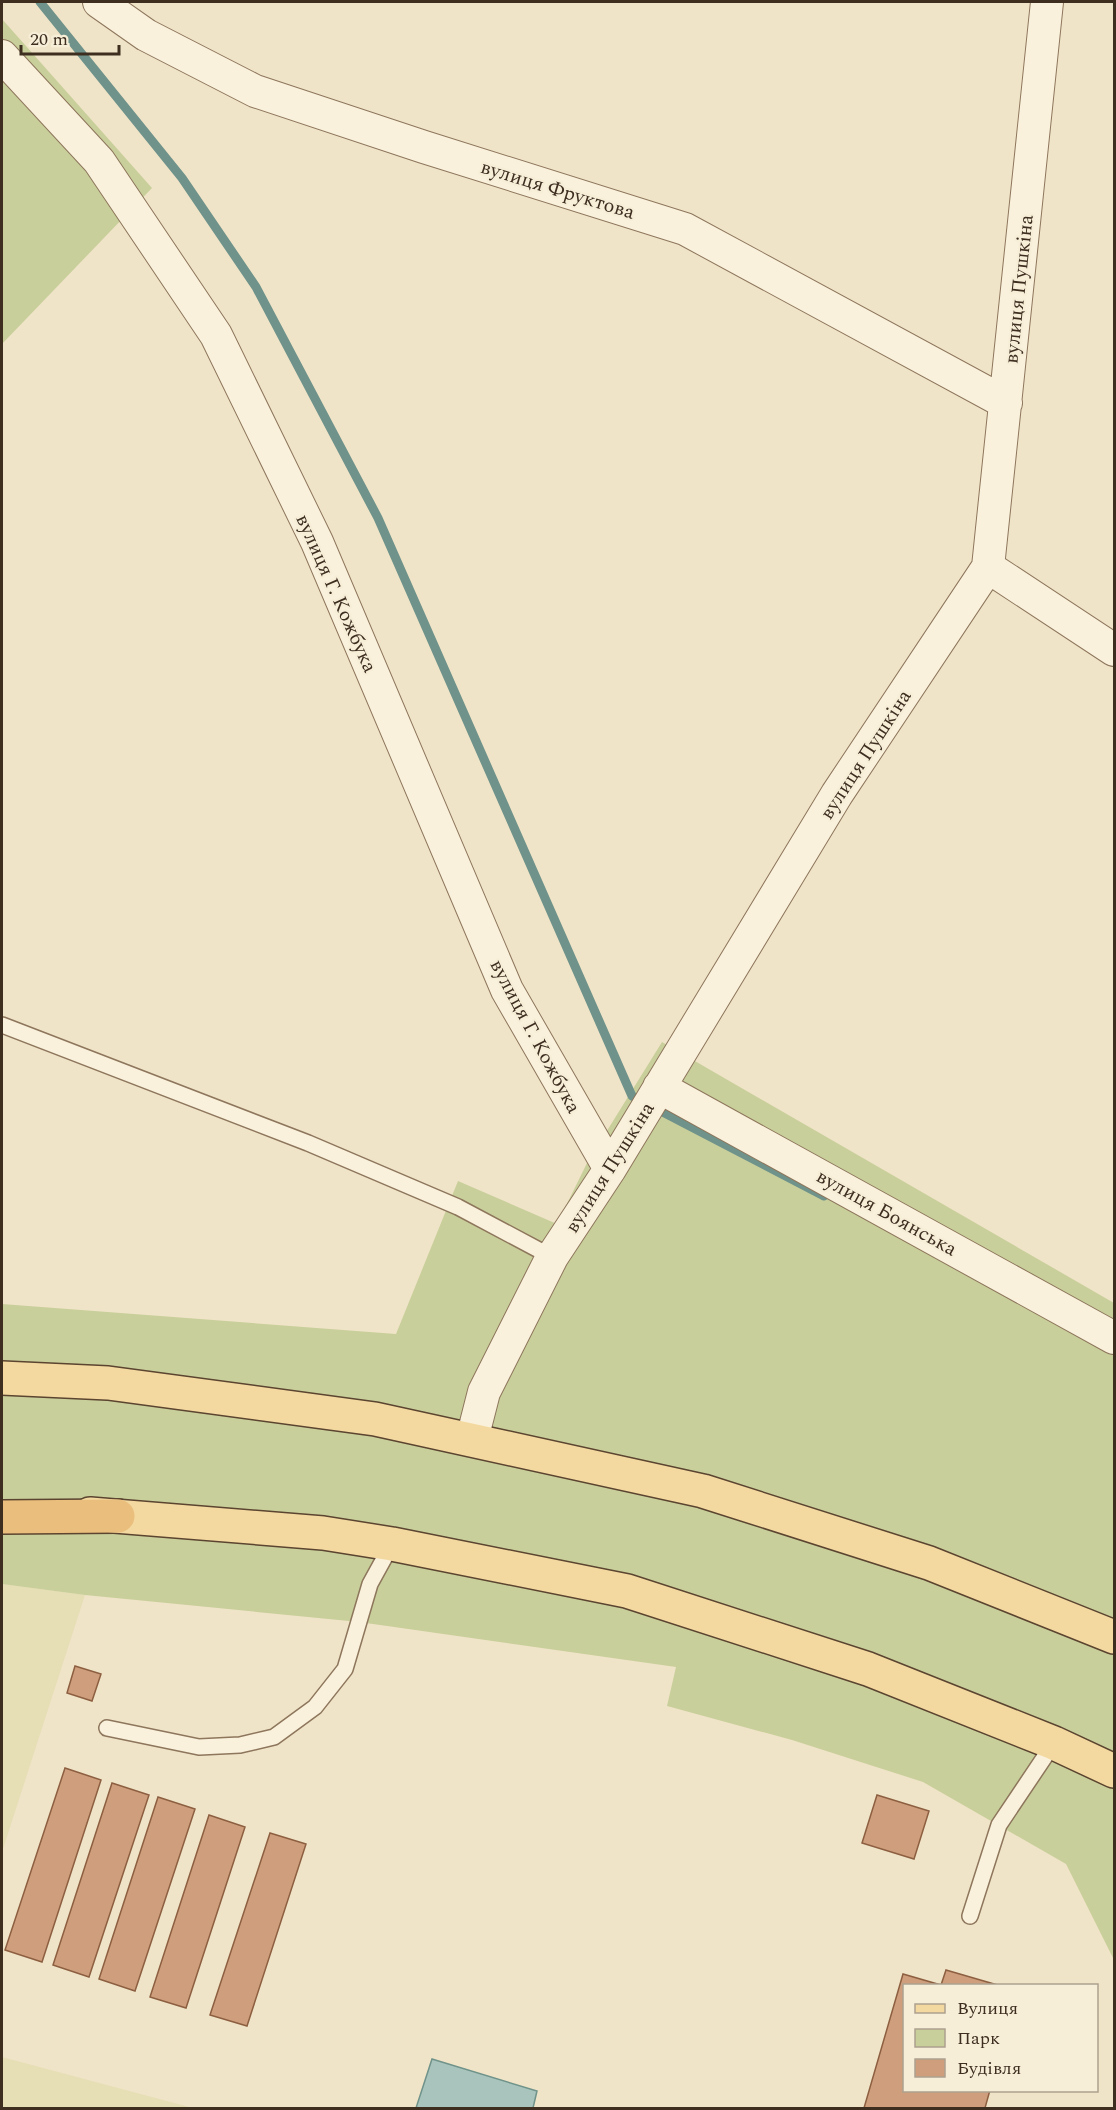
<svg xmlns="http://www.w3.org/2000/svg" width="1116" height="2110" font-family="Spectral,serif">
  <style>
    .farmland { fill: #e6deb5 }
    .green { fill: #c9cf9b }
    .water { fill: #a9c4bc; stroke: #6f938a; stroke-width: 1.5 }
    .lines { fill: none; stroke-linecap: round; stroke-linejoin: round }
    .stream { stroke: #6f938a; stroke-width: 9 }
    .building { fill: #cf9f7d; stroke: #8d5f41; stroke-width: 1.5 }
    .service-casing { stroke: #8d765c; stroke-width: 18 }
    .minor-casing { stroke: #8d765c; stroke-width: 34 }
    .primary-casing { stroke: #5b4430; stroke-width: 36 }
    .trunk-casing { stroke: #5b4430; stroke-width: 36 }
    .service { stroke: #faf1dc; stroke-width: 15 }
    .minor { stroke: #faf1dc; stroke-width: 32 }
    .primary { stroke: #f3d9a0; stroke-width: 33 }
    .trunk { stroke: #eabe7c; stroke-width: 33 }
    .labels { text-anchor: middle; stroke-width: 4.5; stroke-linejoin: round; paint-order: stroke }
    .street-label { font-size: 20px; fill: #3d2e20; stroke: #f7eed8 }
  </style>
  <rect width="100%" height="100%" fill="#f0e4c8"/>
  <path class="farmland" d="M 2,1584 L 85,1595 L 2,1852 Z
    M 2,2057 L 193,2108 L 2,2108 Z"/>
  <path class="green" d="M 2,19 L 152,188 L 2,344 Z
    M 662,1042 L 1114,1303 L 1114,1960 L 1066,1864 L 923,1782 L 792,1740 L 667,1706 L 676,1667 L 359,1622 L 85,1595 L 2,1584 L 2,1304 L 396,1334 L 458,1181 L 557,1224 L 587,1163 Z"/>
  <path class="water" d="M 432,2059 L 537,2091 L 533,2108 L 416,2108 Z"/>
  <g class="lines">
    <path class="stream" d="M 40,2 L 182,178 L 256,287 L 378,518 L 632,1096 L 824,1196"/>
  </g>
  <path class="building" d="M 75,1666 L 101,1674 L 92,1701 L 67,1693 Z
    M 65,1768 L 101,1780 L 42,1962 L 5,1950 Z
    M 112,1783 L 149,1795 L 89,1977 L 53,1965 Z
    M 877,1795 L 929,1811 L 914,1859 L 862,1843 Z
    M 158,1797 L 195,1809 L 135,1991 L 99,1979 Z
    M 209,1815 L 245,1827 L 186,2008 L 150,1997 Z
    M 270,1833 L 306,1844 L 247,2026 L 210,2015 Z
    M 946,1970 L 1001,1986 L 904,1986 L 904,2090 L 990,2090 L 985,2108 L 864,2108 L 903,1974 L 941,1985 Z"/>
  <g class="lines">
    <defs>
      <path id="service" d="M 2,1025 L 308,1143 L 458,1207 L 552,1257
        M 107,1728 L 199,1747 L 240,1745 L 274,1737 L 315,1707 L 345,1669 L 370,1584 L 392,1544
        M 970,1916 L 999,1825 L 1054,1743"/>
      <path id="minor" d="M 99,2 L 146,35 L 255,91 L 424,147 L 685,229 L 1006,403
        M 2,56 L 99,161 L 216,335 L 317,542 L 507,990 L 610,1169
        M 988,567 L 1114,650
        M 659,1087 L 1114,1338
        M 472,1439 L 484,1392 L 552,1257 L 610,1169 L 837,794 L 988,567 L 1047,2"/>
      <path id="primary" d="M 2,1378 L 108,1383 L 375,1419 L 703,1491 L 929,1563 L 1114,1637
        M 90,1514 L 323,1533 L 392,1544 L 627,1591 L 868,1669 L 1054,1743 L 1114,1771"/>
      <path id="trunk" d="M 2,1517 L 118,1516"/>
    </defs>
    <use href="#service" class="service-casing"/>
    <use href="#minor" class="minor-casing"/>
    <use href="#primary" class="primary-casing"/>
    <use href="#trunk" class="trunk-casing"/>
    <use href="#service" class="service"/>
    <use href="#minor" class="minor"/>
    <use href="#primary" class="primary"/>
    <use href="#trunk" class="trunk"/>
  </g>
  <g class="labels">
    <g class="street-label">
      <text transform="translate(558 189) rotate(17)" y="7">вулиця Фруктова</text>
      <text transform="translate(1018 289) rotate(-84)" y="7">вулиця Пушкіна</text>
      <text transform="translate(337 593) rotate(66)" y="7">вулиця Г. Кожбука</text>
      <text transform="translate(865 754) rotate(-57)" y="7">вулиця Пушкіна</text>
      <text transform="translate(536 1036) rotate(62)" y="7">вулиця Г. Кожбука</text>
      <text transform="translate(609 1167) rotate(-58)" y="7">вулиця Пушкіна</text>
      <text transform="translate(887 1212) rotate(29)" y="7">вулиця Боянська</text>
    </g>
  </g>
  <rect width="1116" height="2110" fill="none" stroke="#3d2e20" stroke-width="6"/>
  <rect x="903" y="1984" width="195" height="108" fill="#f7eed8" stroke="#ada18e" stroke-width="1.5"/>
  <rect x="915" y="2004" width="30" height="9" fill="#f3d9a0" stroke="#ada18e" stroke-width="1.5"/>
  <text x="957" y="2014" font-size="18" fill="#3d2e20">Вулиця</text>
  <rect x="915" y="2029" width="30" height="18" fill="#c9cf9b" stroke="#ada18e" stroke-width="1.5"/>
  <text x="957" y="2044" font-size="18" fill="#3d2e20">Парк</text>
  <rect x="915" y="2059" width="30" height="18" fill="#cf9f7d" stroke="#ada18e" stroke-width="1.5"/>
  <text x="957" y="2074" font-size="18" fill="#3d2e20">Будівля</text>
  <path d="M21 45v9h98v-9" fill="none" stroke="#3d2e20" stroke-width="3"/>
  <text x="30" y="45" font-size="18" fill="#3d2e20" stroke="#f7eed8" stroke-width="4.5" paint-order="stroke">20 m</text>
</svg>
